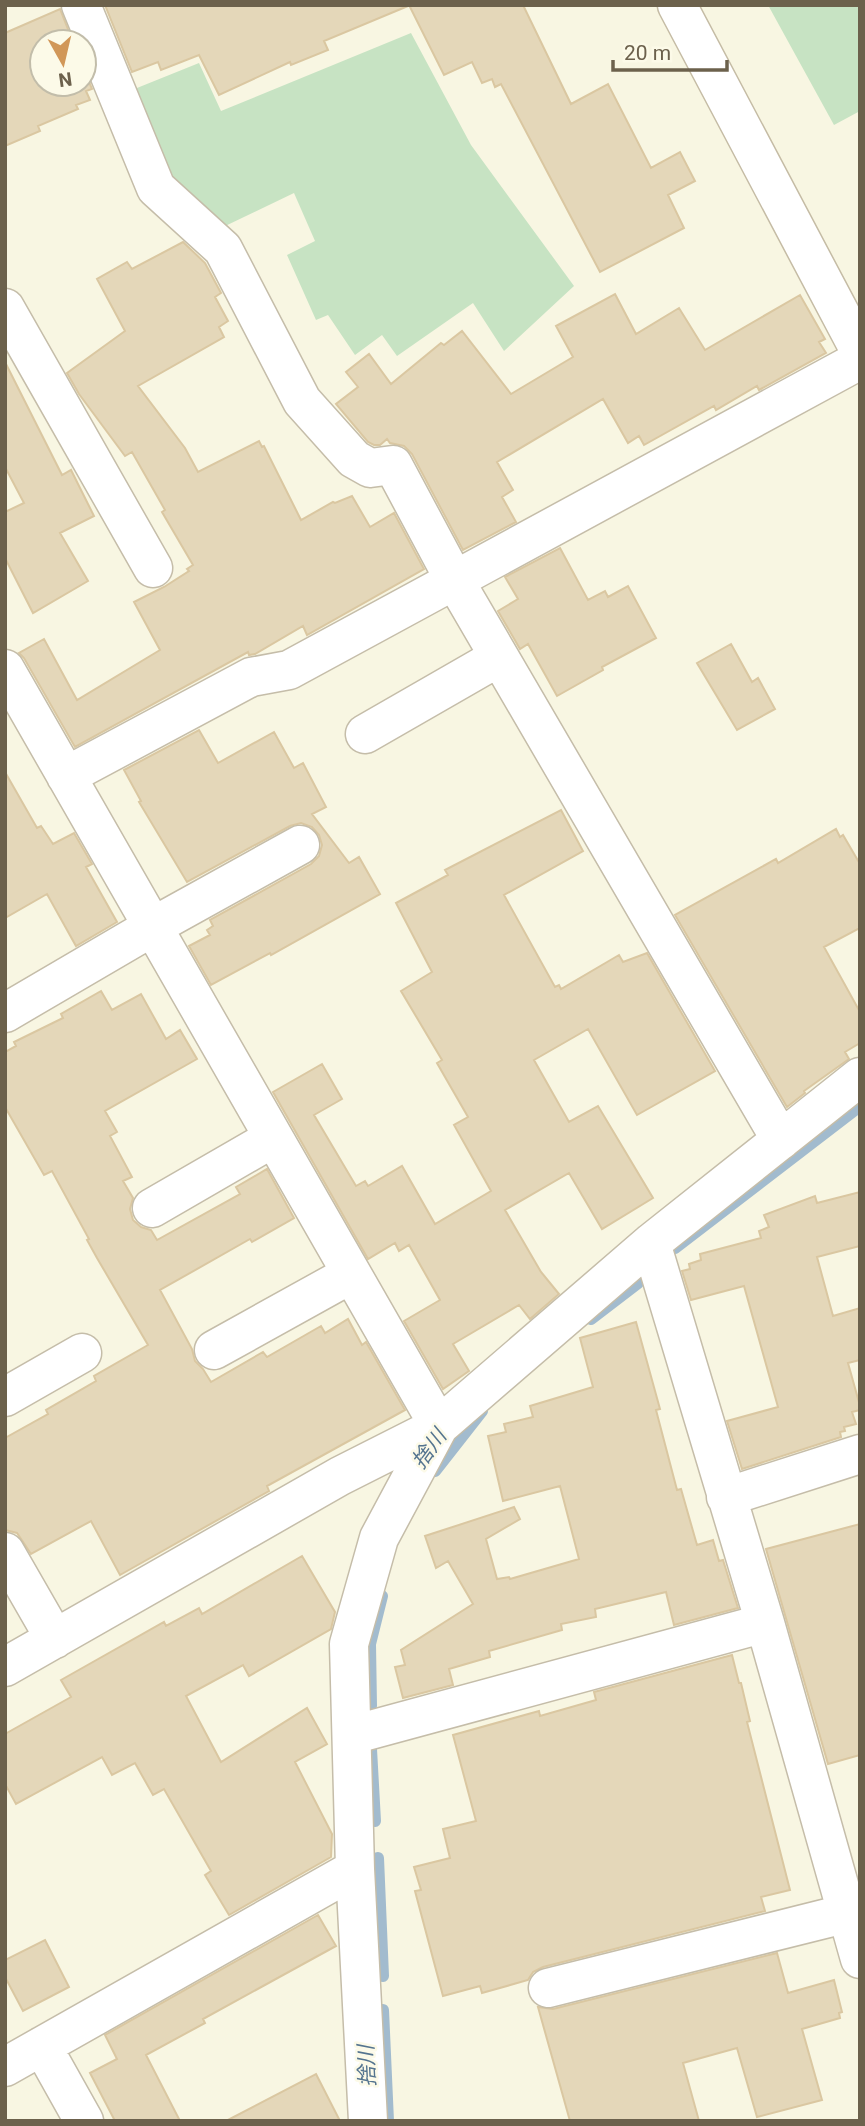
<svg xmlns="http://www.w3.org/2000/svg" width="865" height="2126" font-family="Roboto,'Noto Sans JP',sans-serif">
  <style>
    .green { fill: #c7e3c3 }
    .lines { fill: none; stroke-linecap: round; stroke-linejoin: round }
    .stream { stroke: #a2bbce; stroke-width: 12 }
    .building { fill: #e4d7b9; stroke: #dac7a1; stroke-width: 2 }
    .street-casing { stroke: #c5bda9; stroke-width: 41 }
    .secondary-casing { stroke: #c5bca5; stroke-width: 41 }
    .street { stroke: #fff; stroke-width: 38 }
    .secondary { stroke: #fff; stroke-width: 38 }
    .labels { text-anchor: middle; stroke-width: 5; stroke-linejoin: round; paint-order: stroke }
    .water-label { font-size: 21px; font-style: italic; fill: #54748f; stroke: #fcfae8 }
  </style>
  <rect width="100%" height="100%" fill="#f8f6e2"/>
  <path class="green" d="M 768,5 L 860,5 L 860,111 L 834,125 Z
    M 411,33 L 471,145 L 574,286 L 504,351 L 473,303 L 397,356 L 382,335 L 355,355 L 328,315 L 316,320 L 287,255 L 315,241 L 294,193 L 221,228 L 169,184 L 132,90 L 199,63 L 221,111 Z"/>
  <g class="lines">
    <path class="stream" d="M 675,1248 L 860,1106
      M 591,1319 L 638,1283
      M 435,1471 L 482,1411
      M 371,1706 L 370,1644 L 382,1596
      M 371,1749 L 375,1821
      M 378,1858 L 383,1976
      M 383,2010 L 388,2121"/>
  </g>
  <path class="building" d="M 105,5 L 408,5 L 408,6 L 324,41 L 328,50 L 291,65 L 290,62 L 219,95 L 199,55 L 161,70 L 158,62 L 132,72 Z
    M 409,5 L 523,5 L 571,104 L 608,84 L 651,168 L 680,152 L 695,181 L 668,195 L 684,228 L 600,272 L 501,84 L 495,87 L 492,79 L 482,83 L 472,62 L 444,75 Z
    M 60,9 L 73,42 L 42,42 L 42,84 L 84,84 L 84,70 L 92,89 L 86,91 L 90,100 L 76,105 L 78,109 L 38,126 L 40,131 L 5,146 L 5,33 Z
    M 183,242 L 205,263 L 221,293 L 215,297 L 228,321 L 219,327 L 224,337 L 138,386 L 185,448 L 198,472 L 259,441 L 262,447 L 264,446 L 301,520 L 333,502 L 335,503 L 352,496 L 370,527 L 394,513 L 424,569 L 307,635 L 303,626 L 255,654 L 249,655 L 248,652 L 75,747 L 24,658 L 19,653 L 44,639 L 77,700 L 160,650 L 134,602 L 164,587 L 189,571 L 187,569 L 193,565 L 162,512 L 165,510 L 132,452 L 125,456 L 79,394 L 67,373 L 125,331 L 97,279 L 127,262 L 132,269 Z
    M 615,294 L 636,334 L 679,308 L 705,350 L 800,295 L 825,339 L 819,342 L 826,353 L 759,390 L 757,386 L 716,410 L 714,406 L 644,445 L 639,436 L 628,443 L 603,399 L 497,462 L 513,490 L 502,497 L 516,522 L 463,550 L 412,454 L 404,446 L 390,443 L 387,439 L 380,445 L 374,445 L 368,442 L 336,404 L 358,387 L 346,372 L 369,354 L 391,384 L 441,343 L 444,345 L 462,331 L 511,394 L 573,357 L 556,326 Z
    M 5,362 L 62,475 L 71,470 L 94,516 L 60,533 L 88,581 L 33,613 L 5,558 L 5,512 L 24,503 L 5,467 Z
    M 560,548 L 588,600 L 605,591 L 608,597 L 628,586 L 656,638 L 602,667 L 603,670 L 557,696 L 528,644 L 520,649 L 498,611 L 518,599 L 505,577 Z
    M 731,644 L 752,682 L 758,678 L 775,709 L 737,730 L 697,663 Z
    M 199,730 L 218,763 L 274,732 L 294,768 L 303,763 L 326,807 L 312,814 L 349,863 L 359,857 L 380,894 L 271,955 L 270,953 L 211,985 L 189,946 L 210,935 L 207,930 L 213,926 L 210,920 L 311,864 L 319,856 L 322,845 L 319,835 L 312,827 L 301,823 L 290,826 L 187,882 L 139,802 L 141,801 L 124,770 Z
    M 5,772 L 37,828 L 41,826 L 53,844 L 74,833 L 92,864 L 86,867 L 117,922 L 76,946 L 47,894 L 5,918 Z
    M 561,810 L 583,851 L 504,895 L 555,987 L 559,985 L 561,989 L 619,955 L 623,962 L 647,953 L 715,1071 L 637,1115 L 588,1029 L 534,1060 L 569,1122 L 598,1106 L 653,1198 L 602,1229 L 569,1173 L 505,1210 L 541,1272 L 559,1294 L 530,1319 L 519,1305 L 453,1344 L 469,1371 L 443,1389 L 404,1321 L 440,1300 L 409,1245 L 399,1251 L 395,1243 L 368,1259 L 273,1092 L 322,1064 L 342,1099 L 314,1115 L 356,1186 L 365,1181 L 368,1186 L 402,1166 L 435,1224 L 491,1191 L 454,1125 L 468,1117 L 437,1063 L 442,1060 L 401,991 L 432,972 L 396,903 L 448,875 L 445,870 Z
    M 836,829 L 840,837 L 843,835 L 860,864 L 860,928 L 824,947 L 860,1012 L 860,1043 L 845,1052 L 849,1059 L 804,1091 L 805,1093 L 787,1107 L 675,915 L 776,859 L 778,863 Z
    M 101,991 L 112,1010 L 141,994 L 166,1039 L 180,1030 L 197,1059 L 105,1111 L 117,1132 L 110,1136 L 132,1177 L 123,1181 L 133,1198 L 130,1209 L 133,1220 L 141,1227 L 151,1230 L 157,1240 L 240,1194 L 236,1187 L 267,1169 L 294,1218 L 252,1242 L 250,1239 L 160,1290 L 192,1349 L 195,1361 L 203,1369 L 211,1382 L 263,1352 L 267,1357 L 321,1326 L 325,1333 L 348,1319 L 362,1345 L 366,1342 L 405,1410 L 267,1486 L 269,1491 L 120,1575 L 91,1521 L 31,1554 L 17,1533 L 5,1530 L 5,1438 L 48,1414 L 46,1410 L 96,1381 L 94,1376 L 148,1345 L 97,1258 L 87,1240 L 89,1239 L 52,1171 L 44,1175 L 5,1107 L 5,1052 L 16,1046 L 14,1042 L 63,1018 L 61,1014 Z
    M 860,1192 L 860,1246 L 817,1257 L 833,1316 L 860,1308 L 860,1360 L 848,1363 L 860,1406 L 860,1410 L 852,1412 L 856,1424 L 844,1427 L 845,1431 L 840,1432 L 841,1437 L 742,1469 L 727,1421 L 778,1407 L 744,1286 L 691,1300 L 682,1271 L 690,1269 L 689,1264 L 701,1260 L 700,1254 L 761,1238 L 759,1231 L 769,1227 L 764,1215 L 815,1196 L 817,1203 Z
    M 636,1322 L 660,1409 L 656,1410 L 677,1490 L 681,1489 L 697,1545 L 713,1540 L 719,1561 L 723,1560 L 738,1608 L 674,1625 L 666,1592 L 595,1609 L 596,1617 L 561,1624 L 562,1630 L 489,1651 L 490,1657 L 449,1669 L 453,1685 L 403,1698 L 395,1667 L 405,1665 L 401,1650 L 473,1604 L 448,1561 L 436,1568 L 425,1536 L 514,1507 L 520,1519 L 486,1539 L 497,1579 L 509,1577 L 510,1579 L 579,1559 L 560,1486 L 503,1501 L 488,1436 L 506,1432 L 504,1424 L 533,1417 L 530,1406 L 593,1387 L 580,1338 Z
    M 860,1524 L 860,1755 L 828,1764 L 766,1549 Z
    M 302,1556 L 335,1612 L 331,1629 L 249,1676 L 243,1665 L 186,1696 L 221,1762 L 307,1708 L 327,1744 L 295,1762 L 332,1834 L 331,1857 L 229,1915 L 205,1875 L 211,1871 L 164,1789 L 153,1795 L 135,1763 L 112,1775 L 102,1757 L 16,1804 L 5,1784 L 5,1734 L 71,1697 L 61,1680 L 164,1622 L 166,1626 L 199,1608 L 202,1614 Z
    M 732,1655 L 739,1683 L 741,1683 L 750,1721 L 747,1722 L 790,1890 L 761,1897 L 765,1911 L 543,1967 L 533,1972 L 528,1980 L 482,1993 L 480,1986 L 443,1996 L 415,1891 L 421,1890 L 414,1867 L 450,1858 L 443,1829 L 476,1821 L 453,1735 L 539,1711 L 540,1716 L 596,1700 L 594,1692 Z
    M 318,1915 L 336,1946 L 203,2019 L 205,2023 L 146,2055 L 180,2121 L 115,2121 L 90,2073 L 117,2059 L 105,2035 Z
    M 45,1940 L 69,1987 L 23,2011 L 5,1977 L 5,1960 Z
    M 777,1953 L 788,1993 L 834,1980 L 842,2012 L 839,2013 L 840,2018 L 802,2029 L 822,2100 L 757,2117 L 737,2048 L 683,2063 L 699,2121 L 570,2121 L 538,2007 L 553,2009 Z
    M 316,2074 L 340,2121 L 226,2121 Z"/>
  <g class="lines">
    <defs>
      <path id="street" d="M 81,5 L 156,188 L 223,249 L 302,401 L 354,459 L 370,468 L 393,465 L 455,581 L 781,1140
        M 5,308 L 153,568
        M 5,669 L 439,1426
        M 365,734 L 499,657
        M 66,776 L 251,677 L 289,670 L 860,360
        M 5,1013 L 152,927 L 300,845
        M 152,1208 L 273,1138
        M 651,1243 L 765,1623 L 860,1959
        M 214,1350 L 351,1274
        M 5,1397 L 82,1353
        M 726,1497 L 860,1454
        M 5,1552 L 55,1639
        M 5,1667 L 340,1476 L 439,1426 L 651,1243 L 860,1077
        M 352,1735 L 765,1623
        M 548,1988 L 860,1910
        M 42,2046 L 84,2121
        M 5,2067 L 355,1869
        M 368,2121 L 355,1869 L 349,1644 L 379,1538 L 439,1426"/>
      <path id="secondary" d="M 677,5 L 860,351"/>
    </defs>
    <use href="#street" class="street-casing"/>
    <use href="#secondary" class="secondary-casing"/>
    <use href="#street" class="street"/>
    <use href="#secondary" class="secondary"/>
  </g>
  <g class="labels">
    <g class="water-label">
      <text transform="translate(429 1449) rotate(-54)" y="7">捨川</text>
      <text transform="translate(367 2066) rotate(-93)" y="7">捨川</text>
    </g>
  </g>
  <rect width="865" height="2126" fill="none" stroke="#6c614c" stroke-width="14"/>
  <g transform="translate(63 63) rotate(172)"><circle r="33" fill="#fcfae8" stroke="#c2bdaa" stroke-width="2"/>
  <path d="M0-5L12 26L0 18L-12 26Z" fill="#d19758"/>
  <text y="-10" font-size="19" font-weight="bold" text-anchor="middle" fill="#6c614c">N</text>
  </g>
  <path d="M613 60v10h114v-10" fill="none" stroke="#6c614c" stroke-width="3.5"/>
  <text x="624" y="60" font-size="21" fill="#6c614c" stroke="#fcfae8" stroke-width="5" paint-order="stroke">20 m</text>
</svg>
